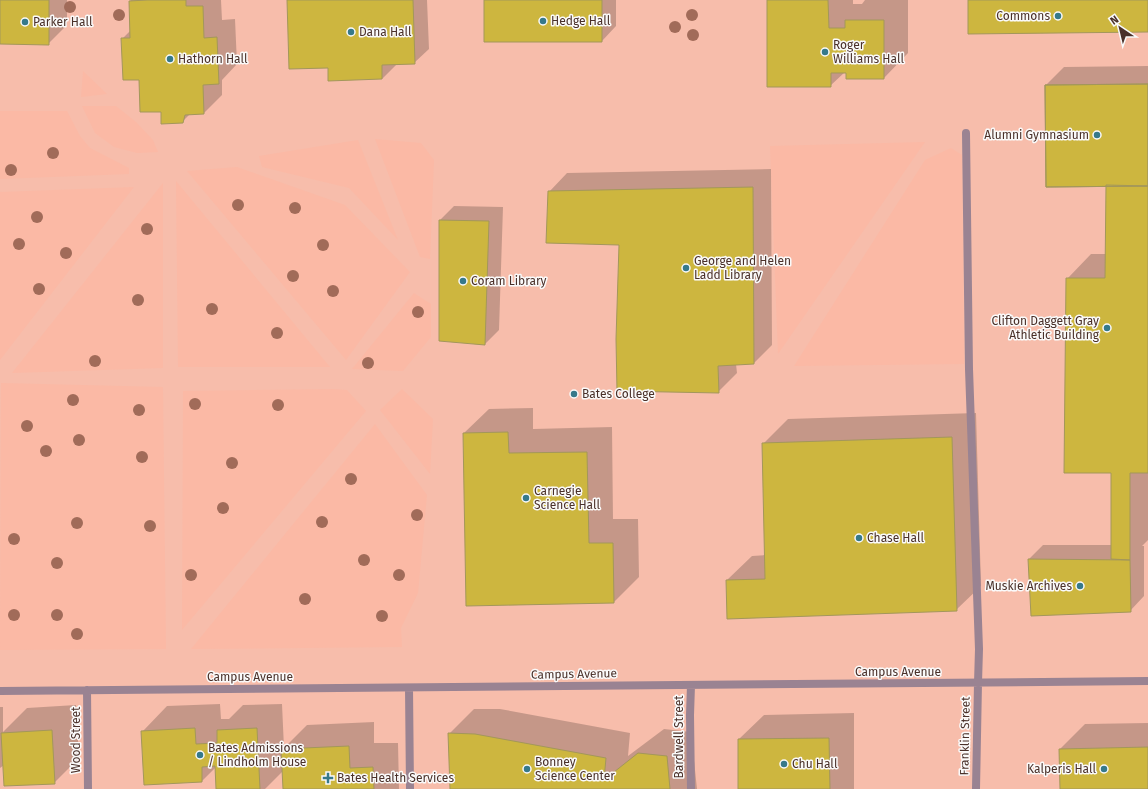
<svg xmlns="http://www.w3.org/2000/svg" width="1148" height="789" font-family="'Fira Sans',sans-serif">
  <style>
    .built { fill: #f7bdab }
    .green { fill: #fbb9a5 }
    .shadow { fill: #0003 }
    .building { fill: #cdb63f; stroke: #a3975b }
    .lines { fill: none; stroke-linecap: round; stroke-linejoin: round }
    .lane { stroke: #9a8392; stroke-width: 8 }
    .street { stroke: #9a8392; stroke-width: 8 }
    .tree { fill: #a16b59 }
    .poi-dot { fill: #36798a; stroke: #fafafa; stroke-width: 1.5 }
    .labels { text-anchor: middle; stroke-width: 3; stroke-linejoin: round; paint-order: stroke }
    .poi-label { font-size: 12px; fill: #4a3029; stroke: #fafafa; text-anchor: start }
    .street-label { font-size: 12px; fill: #4a3029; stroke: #fafafa }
  </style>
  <rect width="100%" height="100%" fill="#f7cfc2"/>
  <path class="built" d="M 0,0 L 1148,0 L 1148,789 L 0,789 Z"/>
  <path class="green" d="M 83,71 L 107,94 L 81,97 Z
    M 82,106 L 116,106 L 136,122 L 153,140 L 158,152 L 137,153 L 114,147 L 95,133 Z
    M 0,111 L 67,111 L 80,136 L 90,148 L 129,168 L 129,174 L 0,179 Z
    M 375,139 L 421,143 L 434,160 L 430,259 L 420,257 Z
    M 358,140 L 398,240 L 349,188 L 262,167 L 259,156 Z
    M 925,142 L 778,354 L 770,146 Z
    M 951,148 L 962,155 L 964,364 L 794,366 L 925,160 Z
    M 237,167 L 345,205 L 410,272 L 346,360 L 187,171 Z
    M 176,181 L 330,367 L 178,367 Z
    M 163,183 L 163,368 L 12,373 Z
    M 134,187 L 0,360 L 0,192 Z
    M 414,293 L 431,304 L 431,337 L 403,371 L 352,369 Z
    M 1,383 L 163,387 L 166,649 L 0,650 Z
    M 334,389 L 347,390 L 366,411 L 182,630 L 183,391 Z
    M 402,389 L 433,419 L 430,474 L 380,410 Z
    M 375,424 L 427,495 L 418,593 L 401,628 L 402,647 L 191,649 Z"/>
  <path class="shadow" d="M 0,0 L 67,0 L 67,25 L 48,44 L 0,43 Z
    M 131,0 L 221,0 L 222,20 L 235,19 L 237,64 L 222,80 L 222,95 L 204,113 L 190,114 L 182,122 L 162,111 L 140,79 L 122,39 L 131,30 L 130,1 Z
    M 288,0 L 427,0 L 429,49 L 414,63 L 397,64 L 382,79 L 329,66 Z
    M 485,0 L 616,0 L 616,26 L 602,41 Z
    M 768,0 L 853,0 L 853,4 L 862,4 L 865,0 L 908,0 L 908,53 L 884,78 L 845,72 L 830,86 Z
    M 1148,66 L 1148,540 L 1142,546 L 1144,546 L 1144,596 L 1130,611 L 1029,559 L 1043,545 L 1112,545 L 1112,472 L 1067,279 L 1091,254 L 1107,254 L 1107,185 L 1046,85 L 1064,67 Z
    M 771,169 L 772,345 L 754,363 L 736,364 L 737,373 L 718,392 L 620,244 L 549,192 L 567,173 Z
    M 454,206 L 503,207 L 499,330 L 485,344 L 440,220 Z
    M 533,408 L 533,429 L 612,427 L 613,519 L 638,519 L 639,577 L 614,602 L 464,433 L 489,409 Z
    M 976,413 L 981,586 L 956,610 L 727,580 L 752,556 L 766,555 L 763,444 L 788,419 Z
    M 220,704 L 221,719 L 229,719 L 243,705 L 282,704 L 284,748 L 307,725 L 374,722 L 374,743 L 398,743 L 399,789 L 284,789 L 283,771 L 265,789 L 217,789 L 216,767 L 202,781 L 143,731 L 167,706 Z
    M 76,705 L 79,758 L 54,783 L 4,765 L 0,768 L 0,707 L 3,707 L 3,732 L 27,708 Z
    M 474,709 L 500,709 L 630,733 L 628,756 L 664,729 L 691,732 L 697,789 L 451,789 L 449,734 Z
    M 854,713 L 854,789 L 739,789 L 739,739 L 764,715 Z
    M 1148,723 L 1148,789 L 1061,789 L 1060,749 L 1085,724 Z"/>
  <path class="building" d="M 0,0 L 49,0 L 49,45 L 0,44 Z
    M 147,0 L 186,0 L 186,6 L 203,6 L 204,38 L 217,37 L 219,84 L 203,85 L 204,114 L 185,115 L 183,123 L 161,124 L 161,112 L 140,112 L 139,80 L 123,80 L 121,38 L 130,38 L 129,1 Z
    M 287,0 L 413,0 L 415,64 L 382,65 L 382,79 L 328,81 L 328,68 L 289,69 Z
    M 484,0 L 602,0 L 602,42 L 484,42 Z
    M 767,0 L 828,0 L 829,28 L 845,28 L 845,20 L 884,20 L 884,79 L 846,79 L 846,73 L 831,73 L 831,87 L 767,87 Z
    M 968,0 L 1148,0 L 1148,32 L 968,34 Z
    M 1148,84 L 1148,186 L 1046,187 L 1045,85 Z
    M 1148,84 L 1148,186 L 1046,187 L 1045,85 Z
    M 1106,185 L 1148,186 L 1148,473 L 1130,473 L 1130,560 L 1111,559 L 1111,473 L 1064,473 L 1066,278 L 1105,278 Z
    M 753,187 L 754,364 L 718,366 L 719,393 L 617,391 L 616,339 L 619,245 L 546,243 L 548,191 Z
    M 439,220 L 489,221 L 485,345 L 439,341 Z
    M 508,432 L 509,453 L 587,452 L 589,543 L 613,543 L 614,603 L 466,606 L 463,433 Z
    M 952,437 L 957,611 L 727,619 L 726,580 L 765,579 L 762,443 Z
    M 1028,559 L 1130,560 L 1131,612 L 1031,616 Z
    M 195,728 L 196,744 L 217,743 L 217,730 L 257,728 L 260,789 L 216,789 L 215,766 L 202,767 L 202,782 L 144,785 L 141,731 Z
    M 52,730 L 55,784 L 4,786 L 1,733 Z
    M 448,733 L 475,734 L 606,758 L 604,780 L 638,753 L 667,756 L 670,789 L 450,789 Z
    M 829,738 L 830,789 L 738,789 L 738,739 Z
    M 349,746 L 350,768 L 373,767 L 374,789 L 283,789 L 281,749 Z
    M 1148,747 L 1148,789 L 1060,789 L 1059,749 Z"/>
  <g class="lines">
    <path class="lane" d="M 966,133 L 969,369 L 979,649 L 978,683"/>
    <path class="street" d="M 409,688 L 410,789
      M 87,690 L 88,789
      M 0,691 L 1148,681
      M 691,789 L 690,715 L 691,685
      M 976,789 L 978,683"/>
  </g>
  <g class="tree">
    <circle cx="70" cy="7" r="6"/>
    <circle cx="119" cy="15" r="6"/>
    <circle cx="692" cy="15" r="6"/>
    <circle cx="675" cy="27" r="6"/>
    <circle cx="693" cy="35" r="6"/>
    <circle cx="53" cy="153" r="6"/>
    <circle cx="11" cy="170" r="6"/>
    <circle cx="238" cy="205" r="6"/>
    <circle cx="295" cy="208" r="6"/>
    <circle cx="37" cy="217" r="6"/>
    <circle cx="147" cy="229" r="6"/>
    <circle cx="19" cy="244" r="6"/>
    <circle cx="323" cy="245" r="6"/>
    <circle cx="66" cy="253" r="6"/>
    <circle cx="293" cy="276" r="6"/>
    <circle cx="39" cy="289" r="6"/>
    <circle cx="333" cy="291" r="6"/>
    <circle cx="138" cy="300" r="6"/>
    <circle cx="212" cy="309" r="6"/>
    <circle cx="418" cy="312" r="6"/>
    <circle cx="277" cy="333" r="6"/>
    <circle cx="95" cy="361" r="6"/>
    <circle cx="368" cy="363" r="6"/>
    <circle cx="73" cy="400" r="6"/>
    <circle cx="195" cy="404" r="6"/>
    <circle cx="278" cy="405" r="6"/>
    <circle cx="139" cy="410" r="6"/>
    <circle cx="27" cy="426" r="6"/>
    <circle cx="79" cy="440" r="6"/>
    <circle cx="46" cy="451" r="6"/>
    <circle cx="142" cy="457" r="6"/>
    <circle cx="232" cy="463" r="6"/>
    <circle cx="351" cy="479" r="6"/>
    <circle cx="223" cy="508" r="6"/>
    <circle cx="417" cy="515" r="6"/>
    <circle cx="322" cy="522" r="6"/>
    <circle cx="77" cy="523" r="6"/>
    <circle cx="150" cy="526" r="6"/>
    <circle cx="14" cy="539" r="6"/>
    <circle cx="364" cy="560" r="6"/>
    <circle cx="57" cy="563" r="6"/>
    <circle cx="191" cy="575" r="6"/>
    <circle cx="399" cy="575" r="6"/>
    <circle cx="305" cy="599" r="6"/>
    <circle cx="14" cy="615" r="6"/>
    <circle cx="57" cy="615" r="6"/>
    <circle cx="382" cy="616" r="6"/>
    <circle cx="77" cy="634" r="6"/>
  </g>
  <g class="poi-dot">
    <circle cx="1058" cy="16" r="4"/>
    <circle cx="543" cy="21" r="4"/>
    <circle cx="25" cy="22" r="4"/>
    <circle cx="351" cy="32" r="4"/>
    <circle cx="825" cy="52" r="4"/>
    <circle cx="170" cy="59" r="4"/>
    <circle cx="1097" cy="135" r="4"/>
    <circle cx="686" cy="268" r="4"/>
    <circle cx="463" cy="281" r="4"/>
    <circle cx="1107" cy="328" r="4"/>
    <circle cx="574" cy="394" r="4"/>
    <circle cx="526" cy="498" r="4"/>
    <circle cx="859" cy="538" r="4"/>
    <circle cx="1080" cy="586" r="4"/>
    <circle cx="200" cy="755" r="4"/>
    <circle cx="784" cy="764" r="4"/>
    <circle cx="527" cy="769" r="4"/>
    <circle cx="1104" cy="769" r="4"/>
    <path d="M326 772h4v4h4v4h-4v4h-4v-4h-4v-4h4z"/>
  </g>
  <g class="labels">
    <g class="poi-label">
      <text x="1050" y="20" text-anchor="end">Commons</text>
      <text x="551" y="25">Hedge Hall</text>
      <text x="33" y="26">Parker Hall</text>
      <text x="359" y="36">Dana Hall</text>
      <text x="833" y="49">Roger<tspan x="833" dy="14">Williams Hall</tspan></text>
      <text x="178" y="63">Hathorn Hall</text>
      <text x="1089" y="139" text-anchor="end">Alumni Gymnasium</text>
      <text x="694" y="265">George and Helen<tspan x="694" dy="14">Ladd Library</tspan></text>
      <text x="471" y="285">Coram Library</text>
      <text x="1099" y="325" text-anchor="end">Clifton Daggett Gray<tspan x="1099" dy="14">Athletic Building</tspan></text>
      <text x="582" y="398">Bates College</text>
      <text x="534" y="495">Carnegie<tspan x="534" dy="14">Science Hall</tspan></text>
      <text x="867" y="542">Chase Hall</text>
      <text x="1072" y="590" text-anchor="end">Muskie Archives</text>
      <text x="208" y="752">Bates Admissions<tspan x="208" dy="14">/ Lindholm House</tspan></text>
      <text x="535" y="766">Bonney<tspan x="535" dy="14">Science Center</tspan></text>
      <text x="792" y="768">Chu Hall</text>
      <text x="1096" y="773" text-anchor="end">Kalperis Hall</text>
      <text x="337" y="782">Bates Health Services</text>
    </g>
    <g class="street-label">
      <text x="898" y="676">Campus Avenue</text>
      <text transform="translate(574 674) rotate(-1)" y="4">Campus Avenue</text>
      <text x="250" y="681">Campus Avenue</text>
      <text transform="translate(965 736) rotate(-89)" y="4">Franklin Street</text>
      <text transform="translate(679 737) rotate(-90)" y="4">Bardwell Street</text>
      <text transform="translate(76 740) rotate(-90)" y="4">Wood Street</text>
    </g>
  </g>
  <g transform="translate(1120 28) rotate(325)" stroke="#fafafa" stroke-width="3" paint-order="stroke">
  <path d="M0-3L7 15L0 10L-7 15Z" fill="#4a3029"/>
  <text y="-6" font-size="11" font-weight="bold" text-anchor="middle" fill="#4a3029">N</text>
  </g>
</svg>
